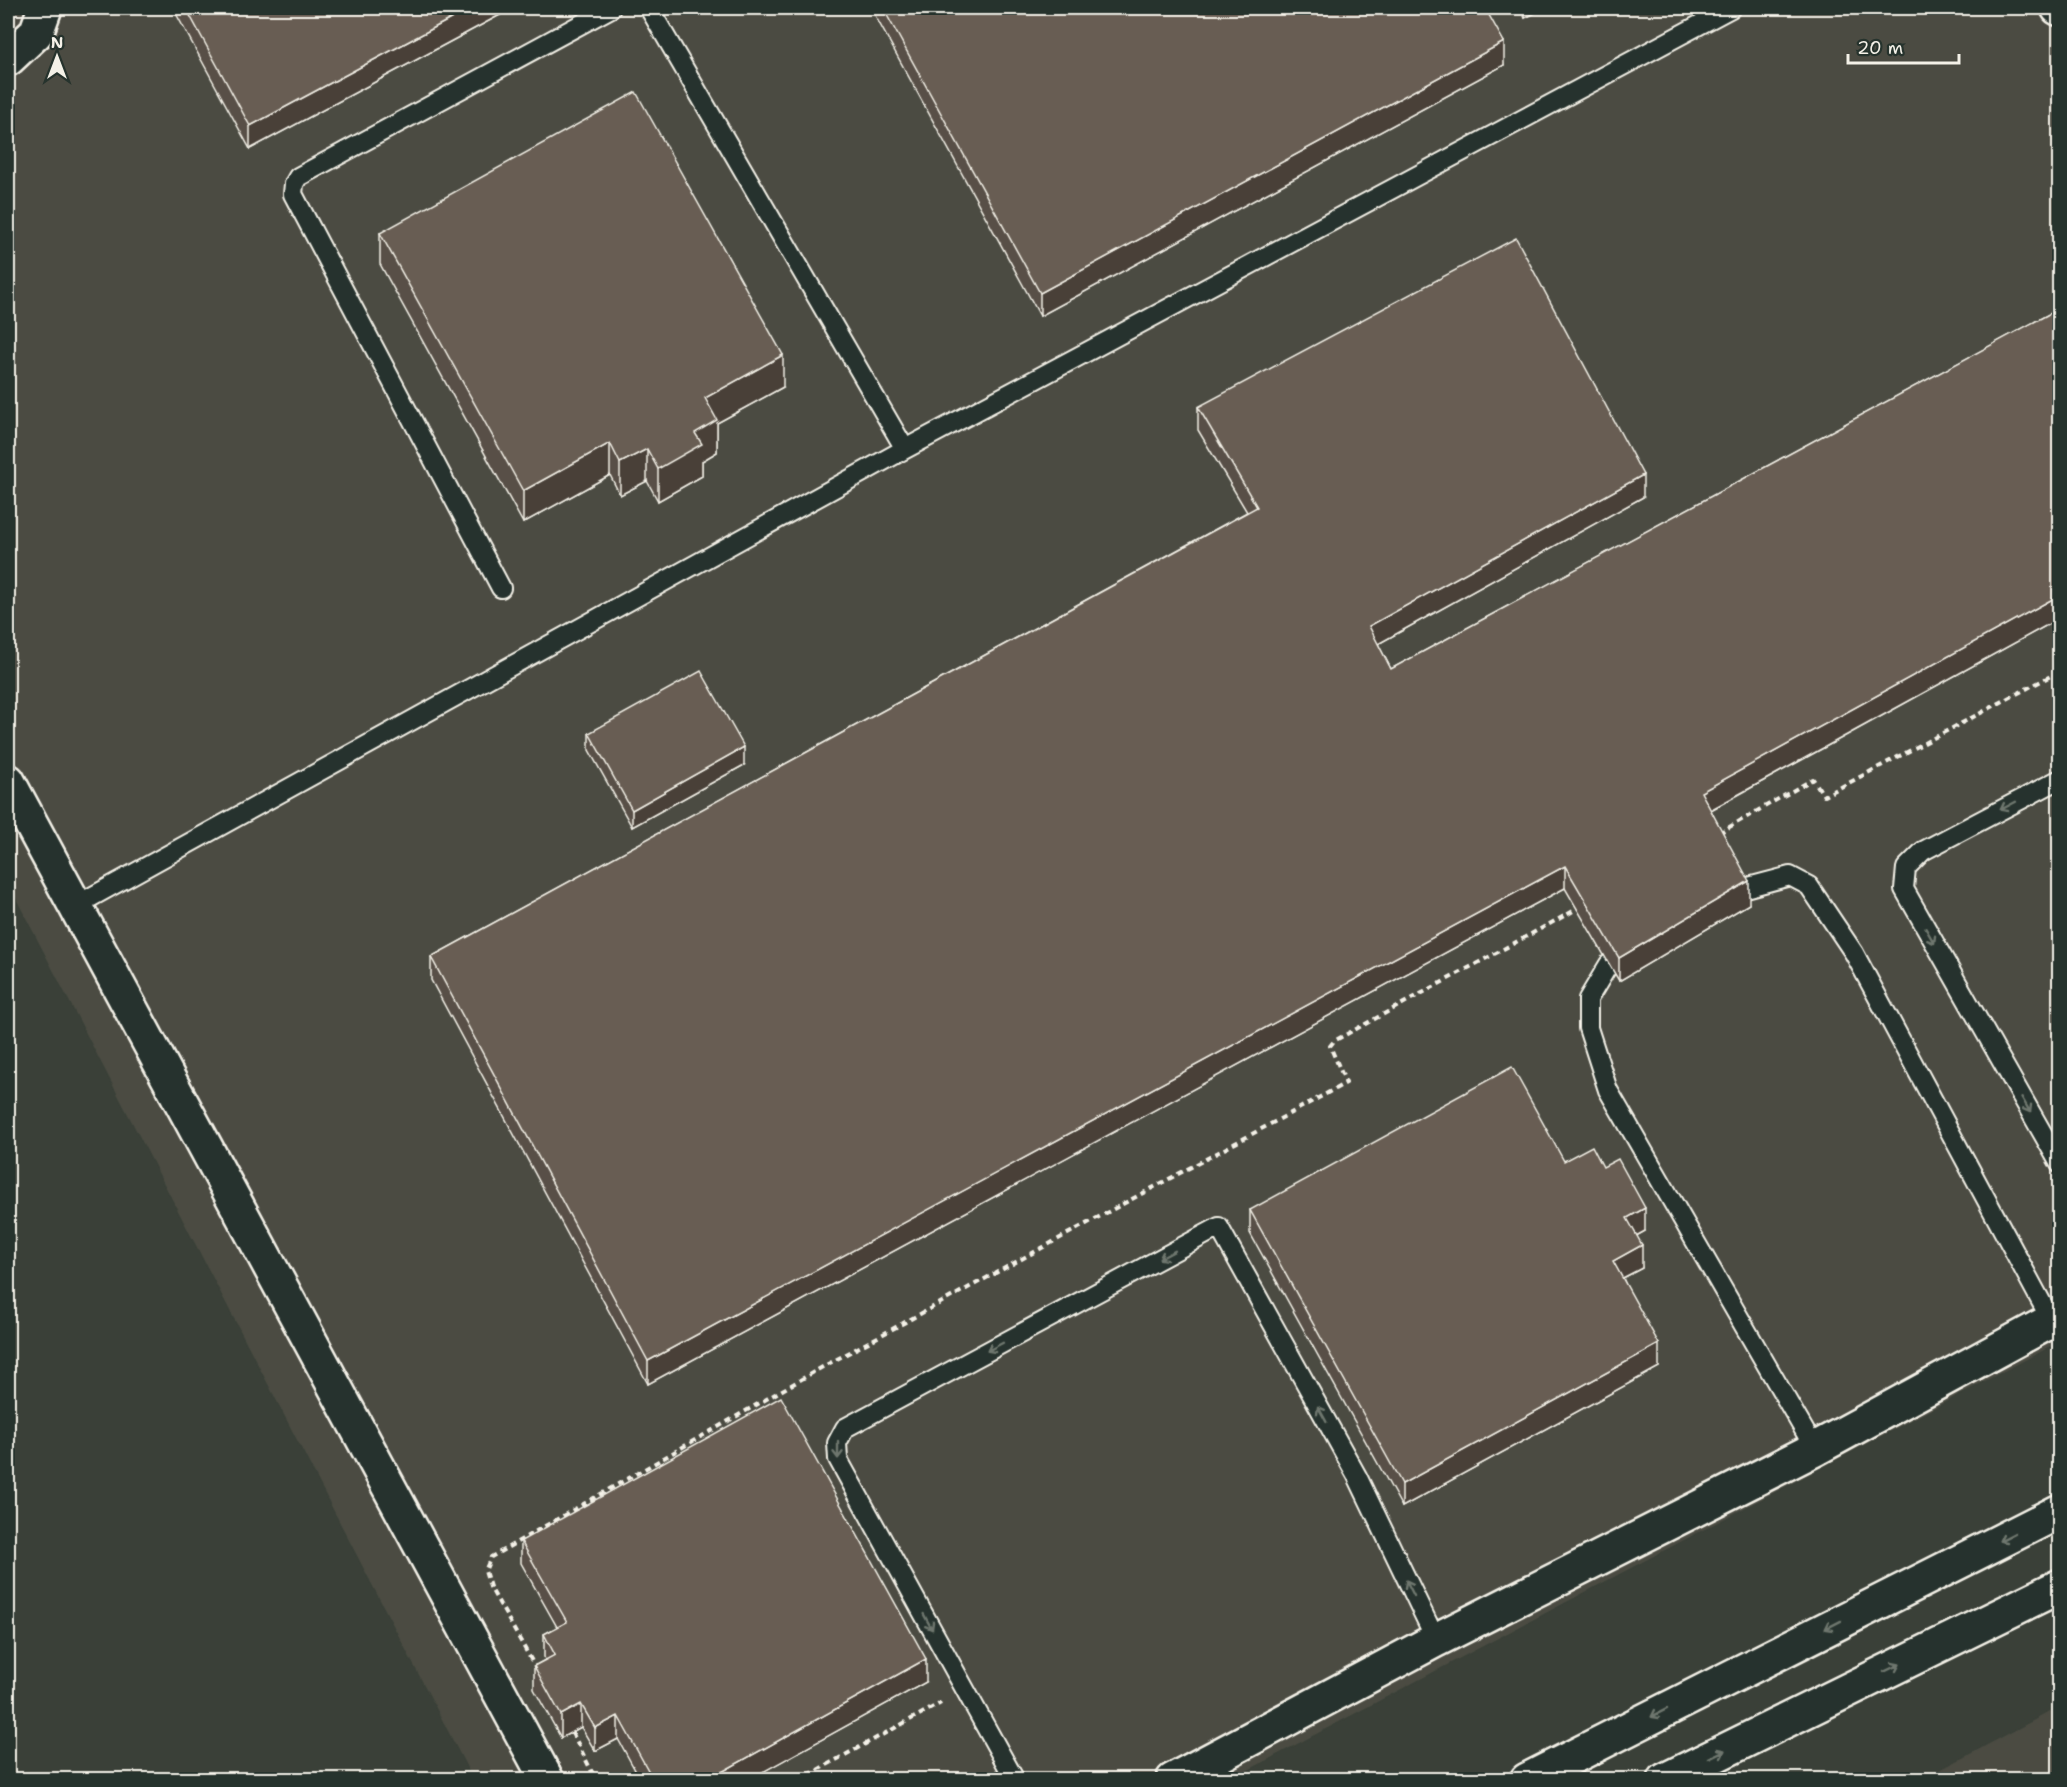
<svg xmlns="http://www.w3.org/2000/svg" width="2067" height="1787" font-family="'Shantell Sans',sans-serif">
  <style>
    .built { fill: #4b4c43 }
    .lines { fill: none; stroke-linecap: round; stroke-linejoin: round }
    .lane-casing { stroke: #f4f1e8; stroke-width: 22 }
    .street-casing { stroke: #f4f1e8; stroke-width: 38 }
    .highway-casing { stroke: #f4f1e8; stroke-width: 38 }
    .path { stroke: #f4f1e8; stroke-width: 4; stroke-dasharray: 6 4.5; stroke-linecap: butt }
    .lane { stroke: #26332d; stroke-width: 18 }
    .street { stroke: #26332d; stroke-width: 33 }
    .highway { stroke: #26332d; stroke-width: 33 }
    .wall { fill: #595047; stroke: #f4f1e8; stroke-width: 1.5 }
    .shaded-wall { fill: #484139; stroke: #f4f1e8; stroke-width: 1.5 }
    .building { fill: #675d52; stroke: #f4f1e8; stroke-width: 1.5 }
    .oneway { stroke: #6e766e }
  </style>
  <rect width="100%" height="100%" fill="#3a4038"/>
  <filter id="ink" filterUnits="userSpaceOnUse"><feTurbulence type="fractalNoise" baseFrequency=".0167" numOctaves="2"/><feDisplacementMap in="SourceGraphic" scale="12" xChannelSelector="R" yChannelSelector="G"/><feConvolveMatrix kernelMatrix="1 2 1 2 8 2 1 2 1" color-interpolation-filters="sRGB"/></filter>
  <g filter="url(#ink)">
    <path class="built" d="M 8,8 L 2059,8 L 2059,1342 L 1231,1779 L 473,1779 L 8,883 Z
      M 2059,1707 L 2059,1779 L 1923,1779 Z"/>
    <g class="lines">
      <defs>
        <path id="lane" d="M 649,8 L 905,449
          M 501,588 L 293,194 L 294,184 L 298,177 L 611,8
          M 2060,779 L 1923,851 L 1906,868 L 1904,889 L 2060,1164
          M 1741,889 L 1790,876 L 1809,886 L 1854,953 L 2051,1320
          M 75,906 L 905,449 L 1731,8
          M 1609,964 L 1588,999 L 1588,1028 L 1608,1090 L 1815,1449
          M 1015,1780 L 838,1459 L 837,1443 L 845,1428 L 1219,1227 L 1357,1476 L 1436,1640"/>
        <path id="street" d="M 2058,8 L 2060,9
          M 8,59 L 36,33 L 45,8
          M 8,781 L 547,1780
          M 1173,1780 L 1436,1640 L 1815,1449 L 2060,1316"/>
        <path id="highway" d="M 1527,1780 L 2060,1511
          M 1665,1780 L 2060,1586"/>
      </defs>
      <use href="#lane" class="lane-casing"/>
      <use href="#street" class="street-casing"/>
      <use href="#highway" class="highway-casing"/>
      <path class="path" d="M 1719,833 L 1813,779 L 1824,796 L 2060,671
        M 537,1670 L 490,1587 L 485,1571 L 491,1557 L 826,1365 L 1346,1083 L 1330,1046 L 1334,1041 L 1577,909
        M 572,1732 L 596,1780
        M 799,1780 L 941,1703"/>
      <use href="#lane" class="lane"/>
      <use href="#street" class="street"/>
      <use href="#highway" class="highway"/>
    </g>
    <path class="wall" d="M 173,8 L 513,8 L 250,149 Z
      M 871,8 L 1485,8 L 1504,65 L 1040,316 Z
      M 1520,8 L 1545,8 L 1525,18 Z
      M 380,233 L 783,387 L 717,423 L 717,452 L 702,461 L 702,476 L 658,501 L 647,481 L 620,495 L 610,475 L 523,523 L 380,264 Z
      M 2060,308 L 2060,618 L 1711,810 L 1749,904 L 1619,981 L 1565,888 L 648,1384 L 431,980 L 431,957 L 1247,512 L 1198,430 L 1198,407 L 1643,497 L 1378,644 L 1391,669 Z
      M 589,733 L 744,765 L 632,827 L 589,750 Z
      M 1564,1161 L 1645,1231 L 1636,1236 L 1642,1268 L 1623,1278 L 1659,1367 L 1402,1507 L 1250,1233 L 1250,1210 Z
      M 521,1541 L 926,1682 L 750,1779 L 640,1779 L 618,1739 L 595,1751 L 581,1727 L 561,1738 L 534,1689 L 534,1666 L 545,1660 L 544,1657 L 544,1634 L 557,1627 L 521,1563 Z"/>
    <path class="shaded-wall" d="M 471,8 L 513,8 L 250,149 L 250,126 Z
      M 1525,8 L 1545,8 L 1525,18 Z
      M 1504,42 L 1504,65 L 1040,316 L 1040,293 Z
      M 783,355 L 783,387 L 717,423 L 717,452 L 702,461 L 702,476 L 658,501 L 658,469 L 695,433 L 705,398 Z
      M 610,443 L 610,475 L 523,523 L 523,491 Z
      M 647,449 L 647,481 L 620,495 L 620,463 Z
      M 1643,475 L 1643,497 L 1369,649 L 1369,626 Z
      M 2060,595 L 2060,618 L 1701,815 L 1701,792 Z
      M 744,747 L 744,765 L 632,827 L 632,810 Z
      M 1565,866 L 1565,888 L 648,1384 L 648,1361 Z
      M 1749,881 L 1749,904 L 1619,981 L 1619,958 Z
      M 1645,1208 L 1645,1231 L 1627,1241 L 1627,1218 Z
      M 1642,1245 L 1642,1268 L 1613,1283 L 1613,1261 Z
      M 1659,1344 L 1659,1367 L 1402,1507 L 1402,1484 Z
      M 926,1659 L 926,1682 L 750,1779 L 709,1779 Z
      M 581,1704 L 581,1727 L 561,1738 L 561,1715 Z
      M 618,1716 L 618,1739 L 595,1751 L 595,1728 Z"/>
    <path class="building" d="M 186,8 L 471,8 L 250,126 Z
      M 883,8 L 1485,8 L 1504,42 L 1040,293 Z
      M 636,92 L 783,355 L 705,398 L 717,420 L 695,433 L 702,444 L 658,469 L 647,449 L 620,463 L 610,443 L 523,491 L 380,233 Z
      M 1516,238 L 1643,475 L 1369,626 L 1391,669 L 2060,308 L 2060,595 L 1701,792 L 1749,881 L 1619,958 L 1565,866 L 648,1361 L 431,957 L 1257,507 L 1198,407 Z
      M 701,671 L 744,747 L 632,810 L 589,733 Z
      M 1512,1067 L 1564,1161 L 1592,1146 L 1603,1167 L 1618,1159 L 1645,1208 L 1627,1218 L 1642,1245 L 1613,1261 L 1659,1344 L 1402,1484 L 1250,1210 Z
      M 781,1397 L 926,1659 L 709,1779 L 653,1779 L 618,1716 L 595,1728 L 581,1704 L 561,1715 L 534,1666 L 555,1655 L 544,1634 L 567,1622 L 521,1541 Z"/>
    <defs><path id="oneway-shaft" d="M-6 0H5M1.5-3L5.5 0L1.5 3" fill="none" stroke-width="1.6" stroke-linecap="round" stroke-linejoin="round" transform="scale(1.5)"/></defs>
    <g class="oneway">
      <use href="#oneway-shaft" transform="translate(2008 806) rotate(152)"/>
      <use href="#oneway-shaft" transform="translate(1930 936) rotate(60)"/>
      <use href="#oneway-shaft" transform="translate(2026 1105) rotate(60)"/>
      <use href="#oneway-shaft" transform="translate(1167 1255) rotate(152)"/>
      <use href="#oneway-shaft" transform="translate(995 1347) rotate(152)"/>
      <use href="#oneway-shaft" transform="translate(1322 1414) rotate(-119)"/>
      <use href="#oneway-shaft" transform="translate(838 1450) rotate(90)"/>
      <use href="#oneway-shaft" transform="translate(2007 1537) rotate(153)"/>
      <use href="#oneway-shaft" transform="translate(1410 1588) rotate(-117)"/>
      <use href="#oneway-shaft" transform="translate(928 1622) rotate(61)"/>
      <use href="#oneway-shaft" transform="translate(1833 1625) rotate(153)"/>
      <use href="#oneway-shaft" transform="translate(1892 1668) rotate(-26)"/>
      <use href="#oneway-shaft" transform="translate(1659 1713) rotate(153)"/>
      <use href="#oneway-shaft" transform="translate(1717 1754) rotate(-26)"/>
    </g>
  </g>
  <rect width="2067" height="1787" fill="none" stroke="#26332d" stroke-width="30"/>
  <rect x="15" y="15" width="2037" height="1757" fill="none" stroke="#f4f1e8" stroke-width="2" filter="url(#ink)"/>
  <g transform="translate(57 57)" stroke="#26332d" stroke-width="4.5" paint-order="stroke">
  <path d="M0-4.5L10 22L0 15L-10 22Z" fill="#f4f1e8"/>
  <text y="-9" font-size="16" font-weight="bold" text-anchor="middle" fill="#f4f1e8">N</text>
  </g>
  <path d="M1848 54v9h111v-9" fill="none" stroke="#f4f1e8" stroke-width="3"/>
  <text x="1857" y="54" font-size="18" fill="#f4f1e8" stroke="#26332d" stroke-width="4.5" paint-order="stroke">20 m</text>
</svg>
